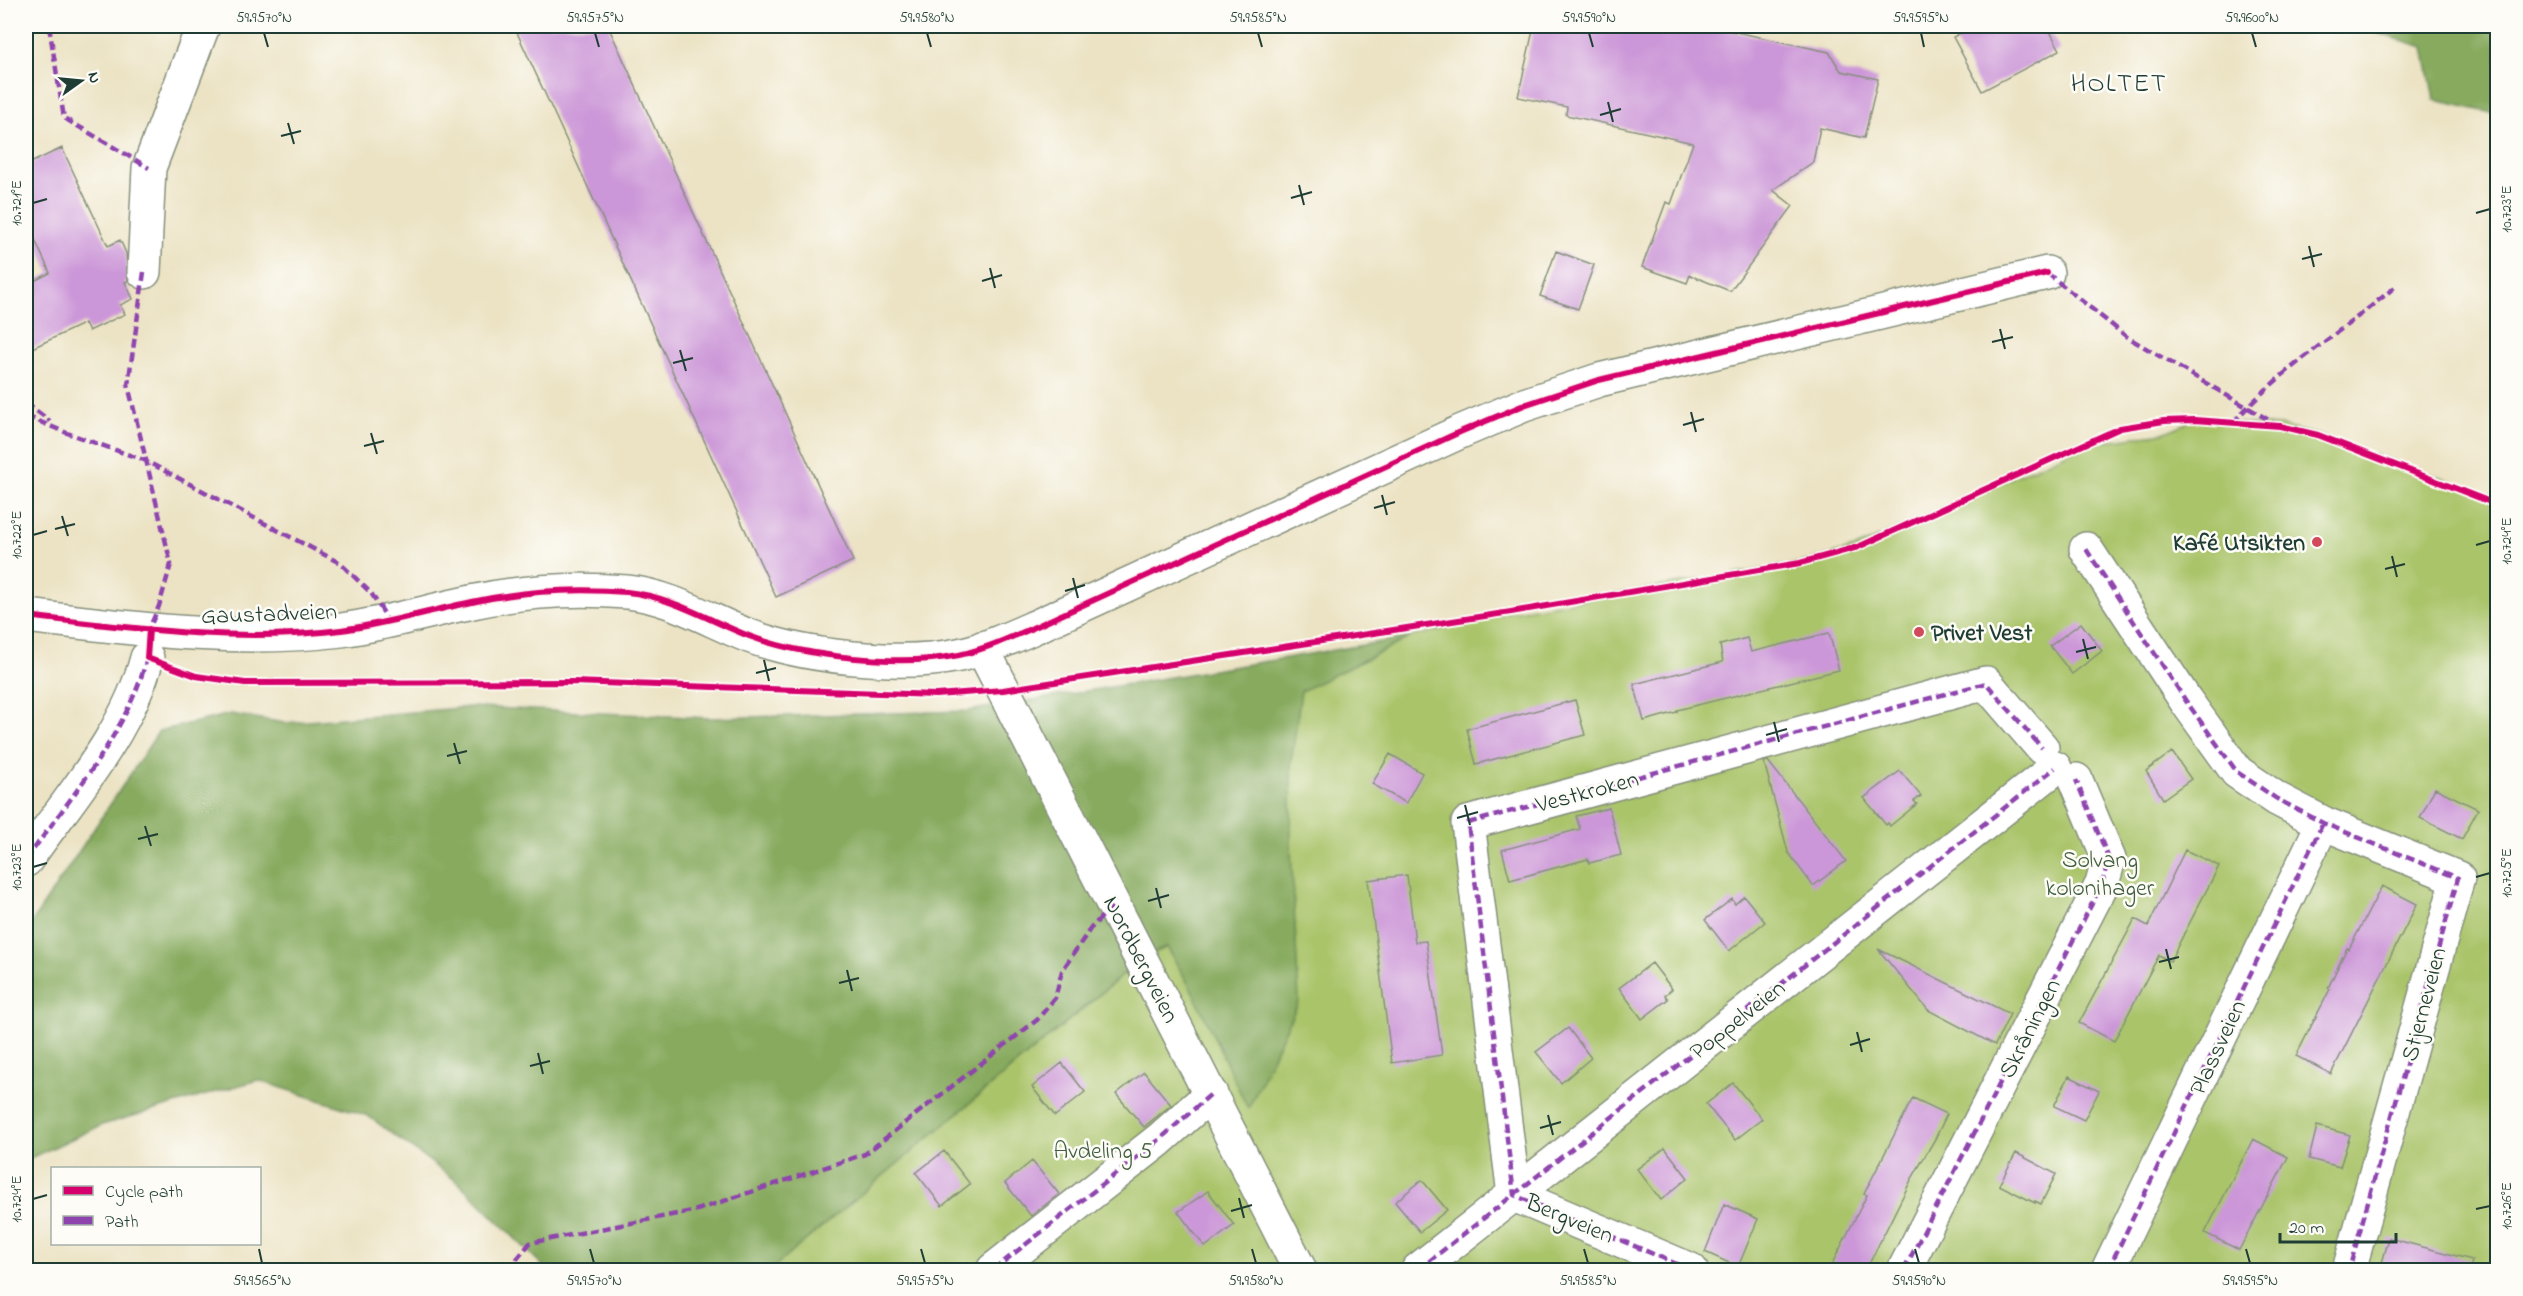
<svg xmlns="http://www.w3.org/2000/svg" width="2523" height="1296" font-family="'Indie Flower',sans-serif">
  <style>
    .green { fill: #aac46a; stroke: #64804f; stroke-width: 1.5 }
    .forest { fill: #87aa5e; stroke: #537449; stroke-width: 1.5 }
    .building { fill: #cc97d8 }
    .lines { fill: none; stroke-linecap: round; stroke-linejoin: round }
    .minor-casing { stroke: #86907c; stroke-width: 36 }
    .minor { stroke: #fff; stroke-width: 33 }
    .quiet { stroke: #8e44ad; stroke-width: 4.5; stroke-dasharray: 9 4.5; stroke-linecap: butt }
    .cycleway-casing { stroke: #fdfcf7; stroke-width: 10 }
    .cycleway { stroke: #d6006c; stroke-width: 6 }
    .ticks { fill: none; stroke: #1f3d34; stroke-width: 2 }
    .poi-dot { fill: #d1495b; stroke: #fdfcf7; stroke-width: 2 }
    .labels { text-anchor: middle; stroke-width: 5; stroke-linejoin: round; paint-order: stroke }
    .poi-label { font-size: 24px; font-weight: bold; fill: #1f3d34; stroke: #fdfcf7; text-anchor: end }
    .street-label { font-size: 24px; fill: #1f3d34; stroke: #fdfcf7 }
    .park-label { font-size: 24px; fill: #425f42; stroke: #fdfcf7 }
    .neighbourhood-label { font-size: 26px; letter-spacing: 1.5px; fill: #1f3d34; stroke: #fdfcf7 }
    .neatline { fill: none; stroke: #1f3d34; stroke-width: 2 }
    .ticks-label { font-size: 15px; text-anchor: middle; fill: #1f3d34 }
  </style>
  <rect width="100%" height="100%" fill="#fdfcf7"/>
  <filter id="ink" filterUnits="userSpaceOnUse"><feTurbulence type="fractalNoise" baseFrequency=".0167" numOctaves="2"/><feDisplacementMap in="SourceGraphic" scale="12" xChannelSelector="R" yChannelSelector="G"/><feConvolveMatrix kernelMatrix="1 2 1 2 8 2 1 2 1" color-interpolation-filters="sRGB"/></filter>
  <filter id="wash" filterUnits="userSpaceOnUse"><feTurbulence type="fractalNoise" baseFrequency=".008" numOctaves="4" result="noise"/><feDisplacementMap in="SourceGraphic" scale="24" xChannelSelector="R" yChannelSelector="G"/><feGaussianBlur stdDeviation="1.35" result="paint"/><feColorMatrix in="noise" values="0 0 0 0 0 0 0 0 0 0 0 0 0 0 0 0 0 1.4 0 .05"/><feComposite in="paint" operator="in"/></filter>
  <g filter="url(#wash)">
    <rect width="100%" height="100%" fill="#ece3c4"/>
    <path class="green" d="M 2194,420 L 2280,426 L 2318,435 L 2497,497 L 2497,1270 L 770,1270 L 1142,959 L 1295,657 L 1411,637 L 1511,612 L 1800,563 L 1858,547 L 2087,444 L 2163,433 Z"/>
    <path class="forest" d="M 2354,26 L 2497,26 L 2497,114 L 2434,100 L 2424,47 Z
      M 1411,637 L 1301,691 L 1291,763 L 1291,849 L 1299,1001 L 1248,1109 L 1192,990 L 1167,947 L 1142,959 L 770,1270 L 547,1270 L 459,1183 L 368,1116 L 258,1080 L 102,1125 L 26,1160 L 26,931 L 159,731 L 231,714 L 285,723 L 470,707 L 711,718 L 968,711 Z"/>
    <g id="blocks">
      <path class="building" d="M 514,26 L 608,26 L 853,561 L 776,597 Z
        M 1534,26 L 1708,26 L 1829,52 L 1841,71 L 1878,79 L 1864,138 L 1820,128 L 1813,162 L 1773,190 L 1793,206 L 1730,291 L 1690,275 L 1687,283 L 1642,267 L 1666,202 L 1671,204 L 1693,143 L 1566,115 L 1567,107 L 1518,97 Z
        M 1975,26 L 2047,26 L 2060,50 L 1982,91 L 1953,37 Z
        M 62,148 L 108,246 L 120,240 L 126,253 L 128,281 L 125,282 L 133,299 L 120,305 L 125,314 L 89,331 L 85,323 L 26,351 L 26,285 L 50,273 L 26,220 L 26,165 Z
        M 1556,251 L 1594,265 L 1578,309 L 1540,296 Z
        M 2081,623 L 2102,651 L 2072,674 L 2050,646 Z
        M 1829,633 L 1839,670 L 1677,710 L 1677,712 L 1644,721 L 1634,684 L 1723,662 L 1720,645 L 1747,638 L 1751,652 Z
        M 1575,700 L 1585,735 L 1476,764 L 1467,729 Z
        M 2172,752 L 2191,779 L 2163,799 L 2146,771 Z
        M 1390,754 L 1422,773 L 1406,803 L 1372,784 Z
        M 1768,761 L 1846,861 L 1813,886 L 1788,852 L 1764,762 Z
        M 1900,771 L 1921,796 L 1914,801 L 1917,804 L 1890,826 L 1888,823 L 1886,825 L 1864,798 Z
        M 2435,788 L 2478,809 L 2462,839 L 2420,818 Z
        M 1609,808 L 1621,855 L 1589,863 L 1588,859 L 1510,880 L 1502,850 L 1580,829 L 1576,816 Z
        M 2185,850 L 2219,866 L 2170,961 L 2159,955 L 2114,1041 L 2079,1023 L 2135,919 L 2148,926 Z
        M 1407,875 L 1415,942 L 1426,941 L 1442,1055 L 1392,1063 L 1368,880 Z
        M 2382,886 L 2417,904 L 2331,1074 L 2296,1056 L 2330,989 L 2328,988 L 2347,948 L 2349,949 Z
        M 1744,896 L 1765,922 L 1729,951 L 1705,920 L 1732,899 L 1735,904 Z
        M 1878,949 L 2010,1014 L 1995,1045 L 1928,1010 Z
        M 1652,963 L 1672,989 L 1665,995 L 1668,999 L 1642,1019 L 1619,988 Z
        M 1568,1028 L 1591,1058 L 1561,1083 L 1536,1052 Z
        M 1062,1063 L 1085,1092 L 1055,1116 L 1032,1087 Z
        M 1144,1072 L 1171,1105 L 1144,1127 L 1116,1094 Z
        M 2069,1076 L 2099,1091 L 2084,1120 L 2054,1106 Z
        M 1733,1083 L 1762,1119 L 1735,1140 L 1706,1104 Z
        M 1913,1098 L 1947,1114 L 1935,1139 L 1911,1180 L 1866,1270 L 1829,1270 L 1867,1195 L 1864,1194 Z
        M 2317,1126 L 2350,1135 L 2340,1167 L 2309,1159 Z
        M 2253,1139 L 2288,1157 L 2239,1250 L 2205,1233 Z
        M 1665,1148 L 1688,1178 L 1661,1200 L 1637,1169 Z
        M 944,1151 L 970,1184 L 942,1206 L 916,1173 Z
        M 2016,1153 L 2056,1174 L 2041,1204 L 2035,1201 L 2035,1203 L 1999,1185 Z
        M 1032,1161 L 1059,1194 L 1031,1216 L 1005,1183 Z
        M 1422,1180 L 1447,1210 L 1420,1232 L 1395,1202 Z
        M 1208,1191 L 1234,1225 L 1205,1247 L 1178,1212 Z
        M 1724,1204 L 1758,1219 L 1738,1267 L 1705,1252 Z
        M 2389,1238 L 2472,1260 L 2470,1270 L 2380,1270 Z"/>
    </g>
  </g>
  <g filter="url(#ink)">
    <use href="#blocks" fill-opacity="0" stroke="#86907c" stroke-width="1.5"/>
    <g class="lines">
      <defs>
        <path id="minor" d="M 144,272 L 149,168 L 203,26
          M 2086,549 L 2186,701 L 2237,772 L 2277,799 L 2323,823 L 2458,878 L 2349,1270
          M 26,616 C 130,628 236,643 341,630 C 386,624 428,611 472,602 C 522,591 577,588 627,592 C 670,596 710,621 749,636 C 805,657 900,667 959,655 C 986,649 1012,637 1037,626 L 1460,432 L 1524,405 L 1599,380 L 2047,273
          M 982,648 L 1300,1270
          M 26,860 C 70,797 127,734 147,658
          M 993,1270 L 1159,1140 L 1211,1094
          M 1418,1270 L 2055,768
          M 1691,1270 L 1514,1195 L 1468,823 L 1986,683 L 2042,748
          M 1904,1270 L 2102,884 L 2109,859 L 2076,780
          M 2108,1270 L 2323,823"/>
      </defs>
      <use href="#minor" class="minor-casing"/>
      <use href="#minor" class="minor"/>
      <path class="quiet" d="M 49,26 L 64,118 L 149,168
        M 2498,170 L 2495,173 L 2498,175
        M 144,272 L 128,385 L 171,564 L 159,606 L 149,629
        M 2047,273 L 2127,337 L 2274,423
        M 26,403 L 50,421
        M 26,416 L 67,433 L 144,460 L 340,563 L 371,593 L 390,623
        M 2233,423 C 2279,370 2343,331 2396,286
        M 2086,549 L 2186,701 L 2237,772 L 2277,799 L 2323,823 L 2458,878 L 2349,1270
        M 26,860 C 70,797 127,734 147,658
        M 508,1270 L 530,1243 L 697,1210 L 865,1154 L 1037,1020 L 1055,998 L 1062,971 L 1090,929 L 1114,904
        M 993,1270 L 1159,1140 L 1211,1094
        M 1418,1270 L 2055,768
        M 1691,1270 L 1514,1195 L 1468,823 L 1986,683 L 2042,748
        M 1904,1270 L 2102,884 L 2109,859 L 2076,780
        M 2108,1270 L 2323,823"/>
      <defs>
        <path id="cycleway" d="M 26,616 C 130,628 236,643 341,630 C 386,624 428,611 472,602 C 522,591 577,588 627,592 C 670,596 710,621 749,636 C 805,657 900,667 959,655 C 986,649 1012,637 1037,626 L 1460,432 L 1524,405 L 1599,380 L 2047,273
          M 149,629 L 147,658 L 196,676 L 245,683 L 573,682 L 936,695 L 1003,690 L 1511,612 L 1800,563 L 1858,547 L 2120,428 L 2164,421 L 2194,420 L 2280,426 L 2318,435 L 2498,505"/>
      </defs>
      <use href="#cycleway" class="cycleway-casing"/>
      <use href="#cycleway" class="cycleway"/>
    </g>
  </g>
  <path class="ticks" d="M 264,33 L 268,47M 595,33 L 599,47M 927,33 L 931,47M 1258,33 L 1262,47M 1589,33 L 1593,47M 1921,33 L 1924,47M 2252,33 L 2256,47M 1608,102 L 1613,122M 1600,115 L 1621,109M 288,123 L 294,144M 281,136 L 301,131M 1299,185 L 1304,205M 1291,198 L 1312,192M 33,203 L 47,199M 2476,213 L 2490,209M 2309,246 L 2314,267M 2302,259 L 2322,254M 990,268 L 995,288M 982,281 L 1002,275M 2000,329 L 2005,349M 1992,342 L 2013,337M 680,350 L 686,371M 673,363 L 693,358M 1691,412 L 1696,432M 1683,425 L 1704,419M 371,433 L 377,454M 364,446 L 384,441M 1382,495 L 1387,515M 1374,508 L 1395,502M 62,516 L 68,536M 55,529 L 75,524M 33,535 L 47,531M 2476,545 L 2490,541M 2392,556 L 2397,577M 2385,569 L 2405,564M 1073,578 L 1078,598M 1065,591 L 1085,585M 2083,639 L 2088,659M 2076,652 L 2096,647M 764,660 L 769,681M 756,673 L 776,668M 1774,722 L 1779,742M 1766,735 L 1787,729M 454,743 L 460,764M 447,756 L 467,751M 1465,805 L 1470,825M 1457,818 L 1478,812M 145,826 L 151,846M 138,839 L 158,834M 33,867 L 47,863M 2476,877 L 2490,873M 1156,888 L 1161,908M 1148,901 L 1169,895M 2166,949 L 2171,969M 2159,962 L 2179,957M 847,970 L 852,991M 839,983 L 859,978M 1857,1032 L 1862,1052M 1850,1045 L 1870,1039M 538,1053 L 543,1074M 530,1066 L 550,1061M 1548,1115 L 1553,1135M 1540,1128 L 1561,1122M 1239,1198 L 1244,1218M 33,1199 L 47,1195M 2476,1209 L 2490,1206M 1231,1211 L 1252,1205M 259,1249 L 262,1263M 590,1249 L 594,1263M 921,1249 L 925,1263M 1252,1249 L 1256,1263M 1584,1249 L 1588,1263M 1915,1249 L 1919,1263M 2246,1249 L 2250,1263"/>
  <g class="poi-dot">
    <circle cx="2317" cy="542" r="6"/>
    <circle cx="1919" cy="632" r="6"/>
  </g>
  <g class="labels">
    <g class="poi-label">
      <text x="2305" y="550">Kafé Utsikten</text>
      <text x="1931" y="640" text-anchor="start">Privet Vest</text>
    </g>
    <g class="street-label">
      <text transform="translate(269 613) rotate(-2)" y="8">Gaustadveien</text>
      <text transform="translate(1587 791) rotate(-15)" y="8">Vestkroken</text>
      <text transform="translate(1142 959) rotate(63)" y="8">Nordbergveien</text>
      <text transform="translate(2423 1004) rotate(-75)" y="8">Stjerneveien</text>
      <text transform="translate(1737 1019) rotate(-38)" y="8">Poppelveien</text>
      <text transform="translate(2029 1028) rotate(-63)" y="8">Skråningen</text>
      <text transform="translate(2217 1047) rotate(-65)" y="8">Plassveien</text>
      <text transform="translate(1570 1218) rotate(23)" y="8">Bergveien</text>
    </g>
    <g class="park-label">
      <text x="2100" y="867">Solvang<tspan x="2100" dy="28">kolonihager</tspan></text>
      <text x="1103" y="1158">Avdeling 5</text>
    </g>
    <g class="neighbourhood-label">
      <text x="2119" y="91">HOLTET</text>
    </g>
  </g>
  <rect width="2523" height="1296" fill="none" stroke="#fdfcf7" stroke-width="66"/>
  <rect x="51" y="1167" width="210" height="78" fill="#fdfcf7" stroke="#a4b0a9" stroke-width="1.5"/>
  <rect x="63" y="1186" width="30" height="9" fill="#d6006c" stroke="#a4b0a9" stroke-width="1.5"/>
  <text x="105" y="1197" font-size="18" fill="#1f3d34">Cycle path</text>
  <rect x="63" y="1216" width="30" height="9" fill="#8e44ad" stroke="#a4b0a9" stroke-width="1.5"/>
  <text x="105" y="1227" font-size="18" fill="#1f3d34">Path</text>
  <g transform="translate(81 81) rotate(75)" stroke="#fdfcf7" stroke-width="4.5" paint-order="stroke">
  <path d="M0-4.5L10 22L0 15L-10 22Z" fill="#1f3d34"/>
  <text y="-9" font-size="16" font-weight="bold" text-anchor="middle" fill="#1f3d34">N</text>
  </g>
  <path d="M2280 1233v9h116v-9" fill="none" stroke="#1f3d34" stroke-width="3"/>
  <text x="2289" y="1233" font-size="18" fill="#1f3d34" stroke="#fdfcf7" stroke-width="4.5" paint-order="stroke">20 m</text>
  <rect x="33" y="33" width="2457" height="1230" class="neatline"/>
  <g class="ticks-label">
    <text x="264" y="22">59.9570°N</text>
    <text x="595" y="22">59.9575°N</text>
    <text x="927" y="22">59.9580°N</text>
    <text x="1258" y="22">59.9585°N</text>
    <text x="1589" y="22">59.9590°N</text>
    <text x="1921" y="22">59.9595°N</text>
    <text x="2252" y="22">59.9600°N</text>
    <text transform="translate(16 203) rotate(-90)" y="5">10.721°E</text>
    <text transform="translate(2506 209) rotate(-90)" y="5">10.723°E</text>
    <text transform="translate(16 535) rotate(-90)" y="5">10.722°E</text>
    <text transform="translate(2506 541) rotate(-90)" y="5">10.724°E</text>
    <text transform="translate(16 867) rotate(-90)" y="5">10.723°E</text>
    <text transform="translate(2506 873) rotate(-90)" y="5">10.725°E</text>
    <text transform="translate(16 1199) rotate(-90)" y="5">10.724°E</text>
    <text transform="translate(2506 1206) rotate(-90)" y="5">10.726°E</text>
    <text x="262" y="1285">59.9565°N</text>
    <text x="594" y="1285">59.9570°N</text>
    <text x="925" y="1285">59.9575°N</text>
    <text x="1256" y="1285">59.9580°N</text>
    <text x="1588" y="1285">59.9585°N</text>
    <text x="1919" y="1285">59.9590°N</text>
    <text x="2250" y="1285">59.9595°N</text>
  </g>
</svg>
